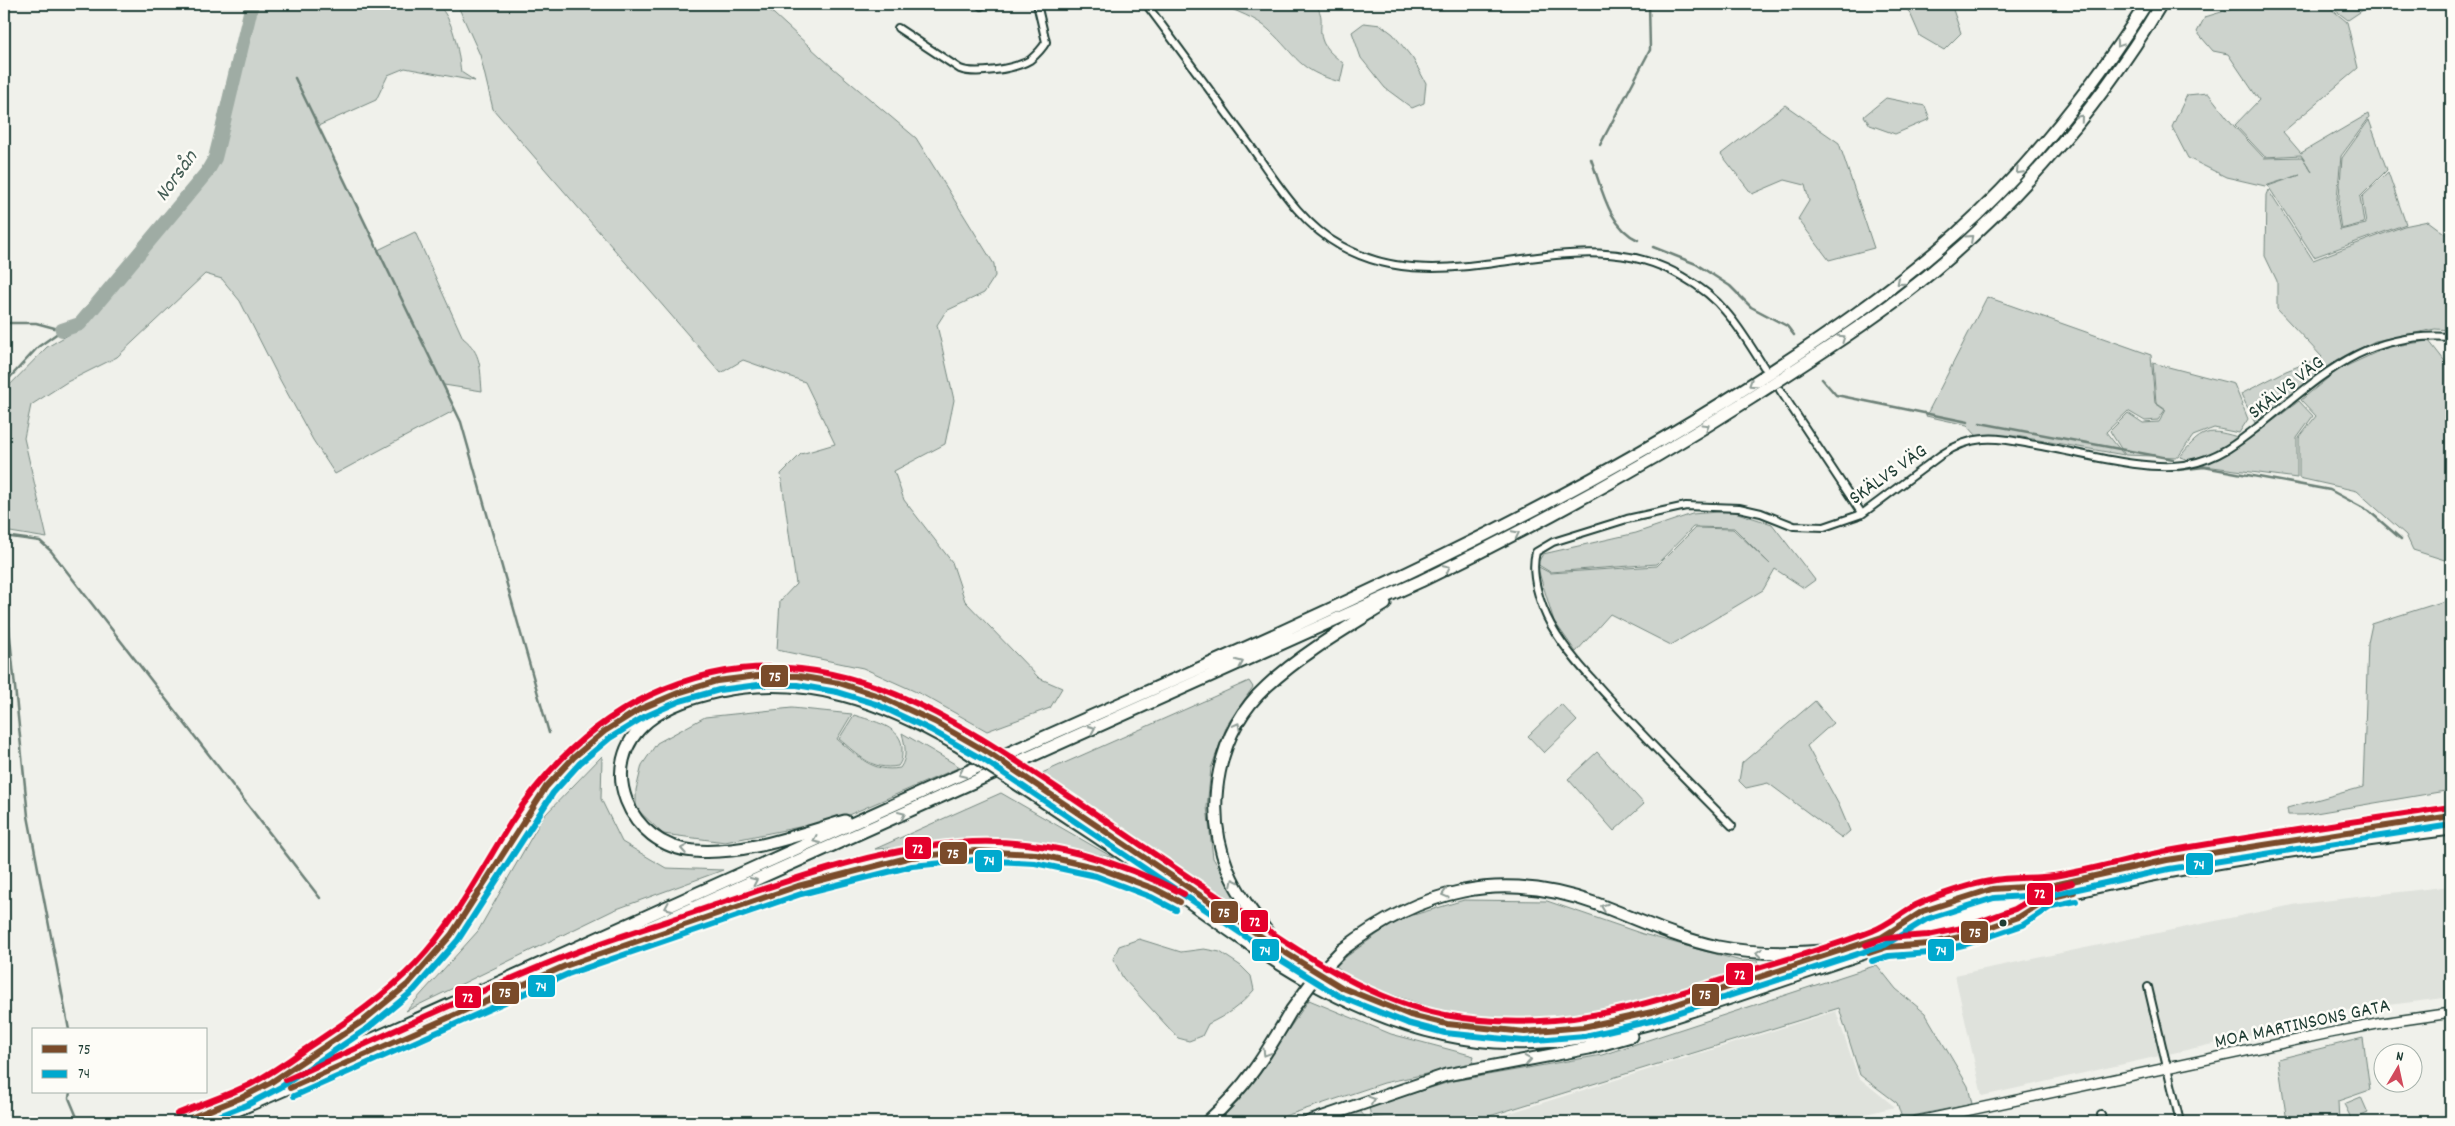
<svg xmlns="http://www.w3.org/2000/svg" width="2455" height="1126" font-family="Dekko,sans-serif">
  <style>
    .built { fill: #dfe2dc }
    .green { fill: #cdd3cd; stroke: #768880 }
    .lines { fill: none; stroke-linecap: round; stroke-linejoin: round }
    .stream { stroke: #6c8077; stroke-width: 2.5 }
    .river { stroke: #9faca4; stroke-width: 14 }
    .street-casing { stroke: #1f3d34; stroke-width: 10 }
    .secondary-casing { stroke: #1f3d34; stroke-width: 12 }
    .highway-casing { stroke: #1f3d34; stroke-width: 15 }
    .street { stroke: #fdfcf7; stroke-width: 6 }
    .secondary { stroke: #fdfcf7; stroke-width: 9 }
    .highway { stroke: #fdfcf7; stroke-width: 11 }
    .highway-bridge-casing { stroke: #1f3d34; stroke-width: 15; stroke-linecap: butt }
    .highway-bridge { stroke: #fdfcf7; stroke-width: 11 }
    .bus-1-casing { stroke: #fdfcf7; stroke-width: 10 }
    .bus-2-casing { stroke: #fdfcf7; stroke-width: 10 }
    .bus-3-casing { stroke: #fdfcf7; stroke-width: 10 }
    .bus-1 { stroke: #7a4b2a; stroke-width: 6 }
    .bus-2 { stroke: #00a9ce; stroke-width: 6 }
    .bus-3 { stroke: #e4002b; stroke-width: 6 }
    .oneway { stroke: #8e9c96 }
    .bus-dot { fill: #1f3d34; stroke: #fdfcf7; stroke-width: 2 }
    .labels { text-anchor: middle; stroke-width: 5; stroke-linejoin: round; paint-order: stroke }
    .street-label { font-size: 20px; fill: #1f3d34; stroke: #fdfcf7 }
    .water-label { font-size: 21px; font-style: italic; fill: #455e56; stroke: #fdfcf7 }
    .line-badge { stroke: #fdfcf7; stroke-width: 2 }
    .badge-label { font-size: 14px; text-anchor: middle; font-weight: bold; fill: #fff }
  </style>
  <rect width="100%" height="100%" fill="#f0f1eb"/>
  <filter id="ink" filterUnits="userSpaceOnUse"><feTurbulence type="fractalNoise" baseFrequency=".02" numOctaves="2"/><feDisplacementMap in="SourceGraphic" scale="10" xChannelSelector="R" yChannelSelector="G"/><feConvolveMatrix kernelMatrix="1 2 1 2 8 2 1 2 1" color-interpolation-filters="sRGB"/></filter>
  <g filter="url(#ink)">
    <path class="built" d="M 2451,886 L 2451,997 L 2335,1012 L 2320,1020 L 1982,1096 L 1955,975 L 2298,904 Z
      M 1836,1011 L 1858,1077 L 1895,1107 L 1832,1122 L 1481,1122 Z"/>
    <path class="green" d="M 256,4 L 437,4 C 454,19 458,50 461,72 L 475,81 L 405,68 L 388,75 L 376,100 L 318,126 L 378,250 L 415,232 L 463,338 C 482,353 480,369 482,391 L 444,385 L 455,410 L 335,474 L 313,440 L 279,378 L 240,301 L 222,279 L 205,274 L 117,357 L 67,382 L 31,405 L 24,438 L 47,538 L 4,531 L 4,391 L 47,347 L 82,327 L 204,185 L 220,157 Z
      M 457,4 L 763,4 L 833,68 L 916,138 L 994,264 L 995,276 L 984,293 L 946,311 L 937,325 L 954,400 L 945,444 L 894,471 L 904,500 L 952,562 L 965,601 L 1039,678 L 1062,688 L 1050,708 L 987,731 L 923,695 L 863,668 L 777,650 L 780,601 L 796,584 L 781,474 L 801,454 L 835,444 L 805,382 L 743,360 L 721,373 L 493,109 L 480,55 Z
      M 1220,4 L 1315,4 C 1326,18 1318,25 1322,39 C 1325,50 1336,57 1344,64 L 1340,82 C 1297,70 1298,57 1269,30 C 1257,18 1235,11 1220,4 Z
      M 1901,4 L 1951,4 L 1961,33 L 1944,50 L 1920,36 L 1910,13 Z
      M 2254,4 L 2288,4 L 2297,10 L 2311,4 L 2325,4 L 2347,22 L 2358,68 L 2283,132 L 2301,153 L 2368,114 L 2369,118 L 2341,156 L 2336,209 L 2340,230 L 2366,224 L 2362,197 L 2388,172 L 2406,224 L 2314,257 L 2268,186 L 2300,175 L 2265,186 L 2226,177 L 2188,158 L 2172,127 L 2187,95 L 2208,93 L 2234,126 L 2264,158 L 2302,157 L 2312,172 L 2301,155 L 2265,157 L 2235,125 L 2259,100 L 2228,54 L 2213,51 L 2197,32 L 2205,17 L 2228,10 L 2251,7 Z
      M 2327,4 L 2372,4 L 2348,20 Z
      M 1364,23 L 1381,25 L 1393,34 L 1413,59 L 1426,83 L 1424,103 L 1412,108 L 1385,88 L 1361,58 L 1352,32 Z
      M 1886,98 L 1925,106 L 1930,119 L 1895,134 L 1870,125 L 1864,116 Z
      M 1785,105 L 1839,143 L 1874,248 L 1829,260 L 1798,219 L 1809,201 L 1805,185 L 1785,180 L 1752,194 L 1721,154 Z
      M 2369,120 L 2387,170 L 2360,197 L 2364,223 L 2341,229 L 2338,209 L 2342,158 Z
      M 2268,190 L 2313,260 L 2404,226 L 2428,221 L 2451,238 L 2451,330 L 2435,329 L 2375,341 L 2337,360 L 2255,423 L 2241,394 L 2286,371 L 2322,357 L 2277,309 L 2277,281 L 2265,256 L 2266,195 Z
      M 1987,297 L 2151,355 L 2155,403 L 2165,410 L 2158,420 L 2145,421 L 2128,411 L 2106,432 L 2124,455 L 2016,436 L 1977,436 L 1967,425 L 1926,416 Z
      M 2429,341 L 2451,369 L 2451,562 L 2413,550 L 2406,535 L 2357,491 L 2299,478 L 2299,438 L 2316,416 L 2301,400 L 2338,370 L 2388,347 Z
      M 2153,363 L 2234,384 L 2248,419 L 2239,433 L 2214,428 L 2193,436 L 2178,457 L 2125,455 L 2110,431 L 2128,413 L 2143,423 L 2159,422 L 2166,410 L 2156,403 Z
      M 2299,401 L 2313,416 L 2297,438 L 2297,478 L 2205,466 L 2180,457 C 2205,424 2212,430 2248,440 Z
      M 1731,511 L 1772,524 L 1815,580 L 1804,588 L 1775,569 L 1763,590 L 1671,645 L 1610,614 L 1576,652 L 1554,621 L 1537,566 L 1550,573 L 1657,566 L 1695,528 L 1733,529 L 1770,564 L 1734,528 L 1693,527 L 1657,564 L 1550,572 L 1537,564 L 1543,554 L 1636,533 L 1692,514 Z
      M 2451,599 L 2451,790 L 2304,815 L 2288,815 L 2287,808 L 2363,787 L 2368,643 L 2372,624 Z
      M 1249,681 L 1253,687 L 1227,725 L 1211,768 L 1207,807 L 1213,858 L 1240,904 L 1235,909 L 1044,780 L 1042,773 Z
      M 1815,701 L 1833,723 L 1807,746 L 1839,805 L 1850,831 L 1842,838 L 1768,783 L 1746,788 L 1739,781 L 1742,763 Z
      M 1561,704 L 1577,721 L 1544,753 L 1528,736 Z
      M 792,708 L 852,714 L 837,739 C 858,756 872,773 900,768 C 908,757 905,745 902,733 L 960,767 L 839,819 L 725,842 L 663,834 L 636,808 L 636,790 L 642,765 L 657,743 L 705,717 Z
      M 854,715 C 872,721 904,726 902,751 C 902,757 902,761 898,766 C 871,771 859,755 839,739 Z
      M 1597,752 L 1644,804 L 1614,831 L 1568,779 Z
      M 602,756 L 601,799 L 622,842 L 666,868 L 723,870 L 614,910 L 406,1011 L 478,931 L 543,817 Z
      M 1001,793 L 1114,858 L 1072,849 L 969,843 L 875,849 Z
      M 1464,900 L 1547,901 L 1643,934 L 1741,961 L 1757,960 L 1758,968 L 1604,1012 L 1549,1020 L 1496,1021 L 1443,1012 L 1355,982 L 1335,965 L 1397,920 Z
      M 1139,939 L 1181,952 L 1204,949 L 1220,952 L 1241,966 L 1251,976 L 1254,990 C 1240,1006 1227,1015 1208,1024 L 1202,1036 L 1189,1041 L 1178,1038 L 1123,978 L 1113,959 L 1119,946 Z
      M 1877,965 L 1896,989 L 1925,1013 L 1968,1086 L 1972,1104 L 1902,1118 L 1897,1103 L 1860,1075 L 1839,1008 L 1470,1122 L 1398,1122 L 1371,1117 L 1369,1107 L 1453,1081 L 1602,1055 Z
      M 1309,1000 L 1391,1034 L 1474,1056 L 1472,1064 L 1384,1083 L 1267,1122 L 1217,1122 L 1238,1102 Z
      M 2363,1038 L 2370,1090 L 2338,1101 L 2339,1122 L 2291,1122 L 2286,1115 L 2278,1059 Z
      M 2361,1097 L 2368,1113 L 2352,1120 L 2344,1104 Z
      M 1358,1109 L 1368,1120 L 1384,1122 L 1323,1122 Z"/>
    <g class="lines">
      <path class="stream" d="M 295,78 L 461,422 L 549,733
        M 1600,145 L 1650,50 L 1649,4
        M 1591,159 C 1602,188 1608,226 1638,240
        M 1653,247 L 1696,264 L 1730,286 L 1751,307 L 1787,326 L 1794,335
        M 4,323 L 36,323 L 62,330
        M 1822,379 L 1836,395 L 1968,422
        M 4,384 L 38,347 L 62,330
        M 1980,423 L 2173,459
        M 2178,470 L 2204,467 L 2330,490 L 2369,511 L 2401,539
        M 4,536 L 40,541 L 51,551 L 320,898
        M 4,578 L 28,816 L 69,1030
        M 70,1092 L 69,1098 L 79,1122"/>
      <path class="river" d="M 62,330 L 80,324 L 207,172 L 215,158 L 219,142 L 252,4"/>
      <defs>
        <path id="street" d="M 1146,4 C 1180,49 1213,95 1247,141 C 1274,178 1299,223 1341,246 C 1451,308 1576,212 1683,277 C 1699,286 1715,298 1726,312 C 1741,329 1752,349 1764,367
          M 981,6 L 985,4
          M 898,28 L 960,69 C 975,75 1015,69 1030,60 C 1036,55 1042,49 1046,42 L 1037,4
          M 1780,390 L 1862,514
          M 1732,826 C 1690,784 1649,743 1610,699 C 1589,676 1567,653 1551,625 C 1540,605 1530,574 1536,552 L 1553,542 L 1627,519 L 1686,506 L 1739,508 L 1761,513 L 1794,526 L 1824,527 L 1862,514 L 1941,455 C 1953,447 1968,440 1983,439 C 2000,437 2019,442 2036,445 C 2077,452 2149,473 2189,464 C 2220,458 2240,441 2264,422 C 2325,373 2367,331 2451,337
          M 2148,987 L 2180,1122
          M 2101,1115 L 2103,1122"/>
        <path id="secondary" d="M 1914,1122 L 2330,1033 L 2382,1023 L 2451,1013"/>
        <path id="highway" d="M 1041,788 C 1104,830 1166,873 1229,915 C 1287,954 1346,997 1414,1016 C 1550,1052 1641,1015 1768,974 C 1861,944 1954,912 2049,886 C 2180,851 2317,834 2451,816
          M 1034,795 C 1072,821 1112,846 1150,873 C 1254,949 1362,1033 1495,1042 C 1553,1046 1608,1035 1663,1020 C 1791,979 1919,931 2049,898 C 2181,865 2317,846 2451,829
          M 845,821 C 797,835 745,855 694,851 C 629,846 594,765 648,721 C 669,704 694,697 720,691 C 806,673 884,702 957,745
          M 642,938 C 756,899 883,845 1004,851 C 1065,854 1124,873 1178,900
          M 1276,943 C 1258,920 1239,897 1228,870 C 1203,808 1217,731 1267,686 C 1303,653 1345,629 1385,604
          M 1342,950 C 1421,889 1501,869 1597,904 C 1637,919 1676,938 1718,947 C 1753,954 1788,954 1824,951
          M 289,1070 C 341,1036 393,1003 434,957 C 479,906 504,843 545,789 C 608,705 718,661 822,679 C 873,688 920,711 964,737
          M 180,1122 C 286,1079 391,1031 496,984 C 654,913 812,843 969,771 C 1234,651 1507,542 1752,384 C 1825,337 1892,291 1956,234 C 2031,167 2092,88 2146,4
          M 210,1122 L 421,1030 L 1421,581 C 1535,526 1645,466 1751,398 C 1801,366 1851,334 1898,299 C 2002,220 2094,116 2161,4
          M 1207,1122 C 1246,1087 1265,1056 1291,1011
          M 1309,1122 L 1446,1075 L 1589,1048 L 1631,1036"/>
      </defs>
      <use href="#street" class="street-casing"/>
      <use href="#secondary" class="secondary-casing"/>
      <use href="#highway" class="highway-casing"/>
      <use href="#street" class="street"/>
      <use href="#secondary" class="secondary"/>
      <use href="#highway" class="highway"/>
      <defs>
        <path id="highway-bridge" d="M 964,737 L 1041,788
          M 957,745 L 1034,795
          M 1291,1011 L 1315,978 L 1342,950"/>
      </defs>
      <use href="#highway-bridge" class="highway-bridge-casing"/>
      <use href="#highway-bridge" class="highway-bridge"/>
      <defs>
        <path id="bus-1" d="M 1869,953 L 1887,947 L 1929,944 L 1964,936 L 2019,917 L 2049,898 L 2074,892
          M 290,1088 L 565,966 L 798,886 L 911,857 L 975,851 L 1036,854 L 1098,868 L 1155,889 L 1180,902
          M 180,1122 L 243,1097 L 270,1083 L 363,1021 L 408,984 L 451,935 L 546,787 L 574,757 L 605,731 L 640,709 L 678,693 L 717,681 L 757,676 L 798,676 L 839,683 L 879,696 L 935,722 L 989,753 L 1281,950 L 1343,988 L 1410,1015 L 1447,1024 L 1525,1032 L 1583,1027 L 1652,1012 L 1882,937 L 1923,911 L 1992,889 L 2054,885 L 2167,860 L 2451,816"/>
        <path id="bus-2" d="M 1872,961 L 1889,956 L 1930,953 L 1967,944 L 2023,925 L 2052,906 L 2076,901
          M 294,1096 L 568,974 L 801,894 L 912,866 L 975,860 L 1035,863 L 1096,876 L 1151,897 L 1176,910
          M 204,1122 L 247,1105 L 281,1087 L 368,1028 L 414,990 L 458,940 L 553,793 L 580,763 L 610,738 L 644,717 L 680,701 L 719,690 L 758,685 L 797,685 L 837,692 L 876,704 L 931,730 L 984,760 L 1276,957 L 1339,996 L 1407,1023 L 1445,1033 L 1524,1041 L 1585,1036 L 1655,1020 L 1885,945 L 1927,919 L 1994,898 L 2055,894 L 2169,869 L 2451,825"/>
        <path id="bus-3" d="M 1866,945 L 1886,938 L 1928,935 L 1962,928 L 2015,909 L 2046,890 L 2072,883
          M 286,1080 C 378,1039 468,995 561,958 C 611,938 664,923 715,905 C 799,877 884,846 973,842 C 1046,839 1120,861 1184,894
          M 177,1114 C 201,1104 226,1096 249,1085 C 268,1075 286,1063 304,1050 C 343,1024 383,998 416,963 C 455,922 480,872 510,824 C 557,750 624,694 711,674 C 850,642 969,729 1078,802 C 1135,841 1192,880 1250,918 C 1310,959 1373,1001 1445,1015 C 1557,1036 1645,1005 1749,971 C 1790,958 1832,947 1872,931 C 1888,925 1901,913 1916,905 C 1934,896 1971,884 1990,881 C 2011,876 2033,879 2054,876 C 2093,870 2130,858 2168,851 C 2262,834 2356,822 2450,807"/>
      </defs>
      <use href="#bus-1" class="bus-1-casing"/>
      <use href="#bus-2" class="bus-2-casing"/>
      <use href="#bus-3" class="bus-3-casing"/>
      <use href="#bus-1" class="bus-1"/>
      <use href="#bus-2" class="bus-2"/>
      <use href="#bus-3" class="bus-3"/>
    </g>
    <defs><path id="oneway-chevron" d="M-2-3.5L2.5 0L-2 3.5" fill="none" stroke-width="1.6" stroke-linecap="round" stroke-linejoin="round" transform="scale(1.25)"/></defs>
    <g class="oneway">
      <use href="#oneway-chevron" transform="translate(2119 44) rotate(124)"/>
      <use href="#oneway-chevron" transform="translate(2080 118) rotate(-51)"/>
      <use href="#oneway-chevron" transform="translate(2019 171) rotate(134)"/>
      <use href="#oneway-chevron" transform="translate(1970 238) rotate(-42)"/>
      <use href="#oneway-chevron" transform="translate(1900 282) rotate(139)"/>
      <use href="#oneway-chevron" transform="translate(1842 338) rotate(-35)"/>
      <use href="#oneway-chevron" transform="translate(1752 384) rotate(147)"/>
      <use href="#oneway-chevron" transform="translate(1706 427) rotate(-32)"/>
      <use href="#oneway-chevron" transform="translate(1516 534) rotate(-27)"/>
      <use href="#oneway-chevron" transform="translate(1447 568) rotate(-26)"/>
      <use href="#oneway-chevron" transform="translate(1240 663) rotate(-24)"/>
      <use href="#oneway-chevron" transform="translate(1237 726) rotate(-61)"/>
      <use href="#oneway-chevron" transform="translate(1092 729) rotate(-24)"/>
      <use href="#oneway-chevron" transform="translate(962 774) rotate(156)"/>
      <use href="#oneway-chevron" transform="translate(902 815) rotate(-24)"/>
      <use href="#oneway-chevron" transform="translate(816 840) rotate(156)"/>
      <use href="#oneway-chevron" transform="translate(684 849) rotate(-170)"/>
      <use href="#oneway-chevron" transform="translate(754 881) rotate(-24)"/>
      <use href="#oneway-chevron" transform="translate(1234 882) rotate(-117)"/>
      <use href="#oneway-chevron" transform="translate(1445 894) rotate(165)"/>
      <use href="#oneway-chevron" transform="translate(668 907) rotate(156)"/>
      <use href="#oneway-chevron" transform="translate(1604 907) rotate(-159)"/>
      <use href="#oneway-chevron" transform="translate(1759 953) rotate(-175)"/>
      <use href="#oneway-chevron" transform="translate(1266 1053) rotate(121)"/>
      <use href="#oneway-chevron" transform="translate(1528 1060) rotate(-10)"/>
      <use href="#oneway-chevron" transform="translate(1372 1100) rotate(-19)"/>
    </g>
  </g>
  <circle class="bus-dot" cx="2003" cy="923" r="4.5"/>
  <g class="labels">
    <g class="street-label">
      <text transform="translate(2285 386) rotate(-38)" y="7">SKÄLVS VÄG</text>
      <text transform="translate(1887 473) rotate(-35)" y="7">SKÄLVS VÄG</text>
      <text transform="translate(2302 1022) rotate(-12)" y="7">MOA MARTINSONS GATA</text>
    </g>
    <g class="water-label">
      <text transform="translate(175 175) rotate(-54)" y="7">Norsån</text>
    </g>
  </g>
  <g class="line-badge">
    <rect x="760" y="664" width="29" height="24" rx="5" fill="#7a4b2a"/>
    <rect x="904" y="836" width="28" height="24" rx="5" fill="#e4002b"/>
    <rect x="939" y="841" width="29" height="24" rx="5" fill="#7a4b2a"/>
    <rect x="974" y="849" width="29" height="24" rx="5" fill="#00a9ce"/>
    <rect x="2185" y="852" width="29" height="24" rx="5" fill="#00a9ce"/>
    <rect x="2026" y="882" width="28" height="24" rx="5" fill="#e4002b"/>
    <rect x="1210" y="900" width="29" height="24" rx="5" fill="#7a4b2a"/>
    <rect x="1240" y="909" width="29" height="24" rx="5" fill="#e4002b"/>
    <rect x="1960" y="920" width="29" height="24" rx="5" fill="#7a4b2a"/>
    <rect x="1251" y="938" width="29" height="24" rx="5" fill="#00a9ce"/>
    <rect x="1927" y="938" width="28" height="24" rx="5" fill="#00a9ce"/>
    <rect x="1725" y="962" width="29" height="24" rx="5" fill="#e4002b"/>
    <rect x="527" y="974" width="29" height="24" rx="5" fill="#00a9ce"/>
    <rect x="491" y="981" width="29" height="24" rx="5" fill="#7a4b2a"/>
    <rect x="1691" y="983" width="29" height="24" rx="5" fill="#7a4b2a"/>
    <rect x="454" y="985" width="28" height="24" rx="5" fill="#e4002b"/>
  </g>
  <g class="badge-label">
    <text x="775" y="681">75</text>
    <text x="918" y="853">72</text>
    <text x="953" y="858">75</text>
    <text x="989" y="865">74</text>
    <text x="2199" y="869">74</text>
    <text x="2040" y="898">72</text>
    <text x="1224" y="917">75</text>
    <text x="1255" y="926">72</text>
    <text x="1975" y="937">75</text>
    <text x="1265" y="955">74</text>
    <text x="1941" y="955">74</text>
    <text x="1740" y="979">72</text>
    <text x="541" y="991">74</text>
    <text x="505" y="997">75</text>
    <text x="1705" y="999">75</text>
    <text x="468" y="1002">72</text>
  </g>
  <rect width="2455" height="1126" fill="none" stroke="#fdfcf7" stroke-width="20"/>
  <rect x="10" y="10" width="2435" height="1106" fill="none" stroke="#1f3d34" stroke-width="2" filter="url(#ink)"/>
  <rect x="32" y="1028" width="175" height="65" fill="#fdfcf7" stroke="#a4b0a9"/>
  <rect x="42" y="1045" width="25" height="8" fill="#7a4b2a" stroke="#a4b0a9"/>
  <text x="78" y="1054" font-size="15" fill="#1f3d34">75</text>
  <rect x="42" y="1070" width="25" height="8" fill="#00a9ce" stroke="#a4b0a9"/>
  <text x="78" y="1078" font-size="15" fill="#1f3d34">74</text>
  <g transform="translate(2398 1068) rotate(9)"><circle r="24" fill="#fdfcf7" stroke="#a4b0a9"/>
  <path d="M0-4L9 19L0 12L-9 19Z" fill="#d1495b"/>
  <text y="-8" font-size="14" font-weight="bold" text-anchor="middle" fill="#1f3d34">N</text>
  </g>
</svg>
